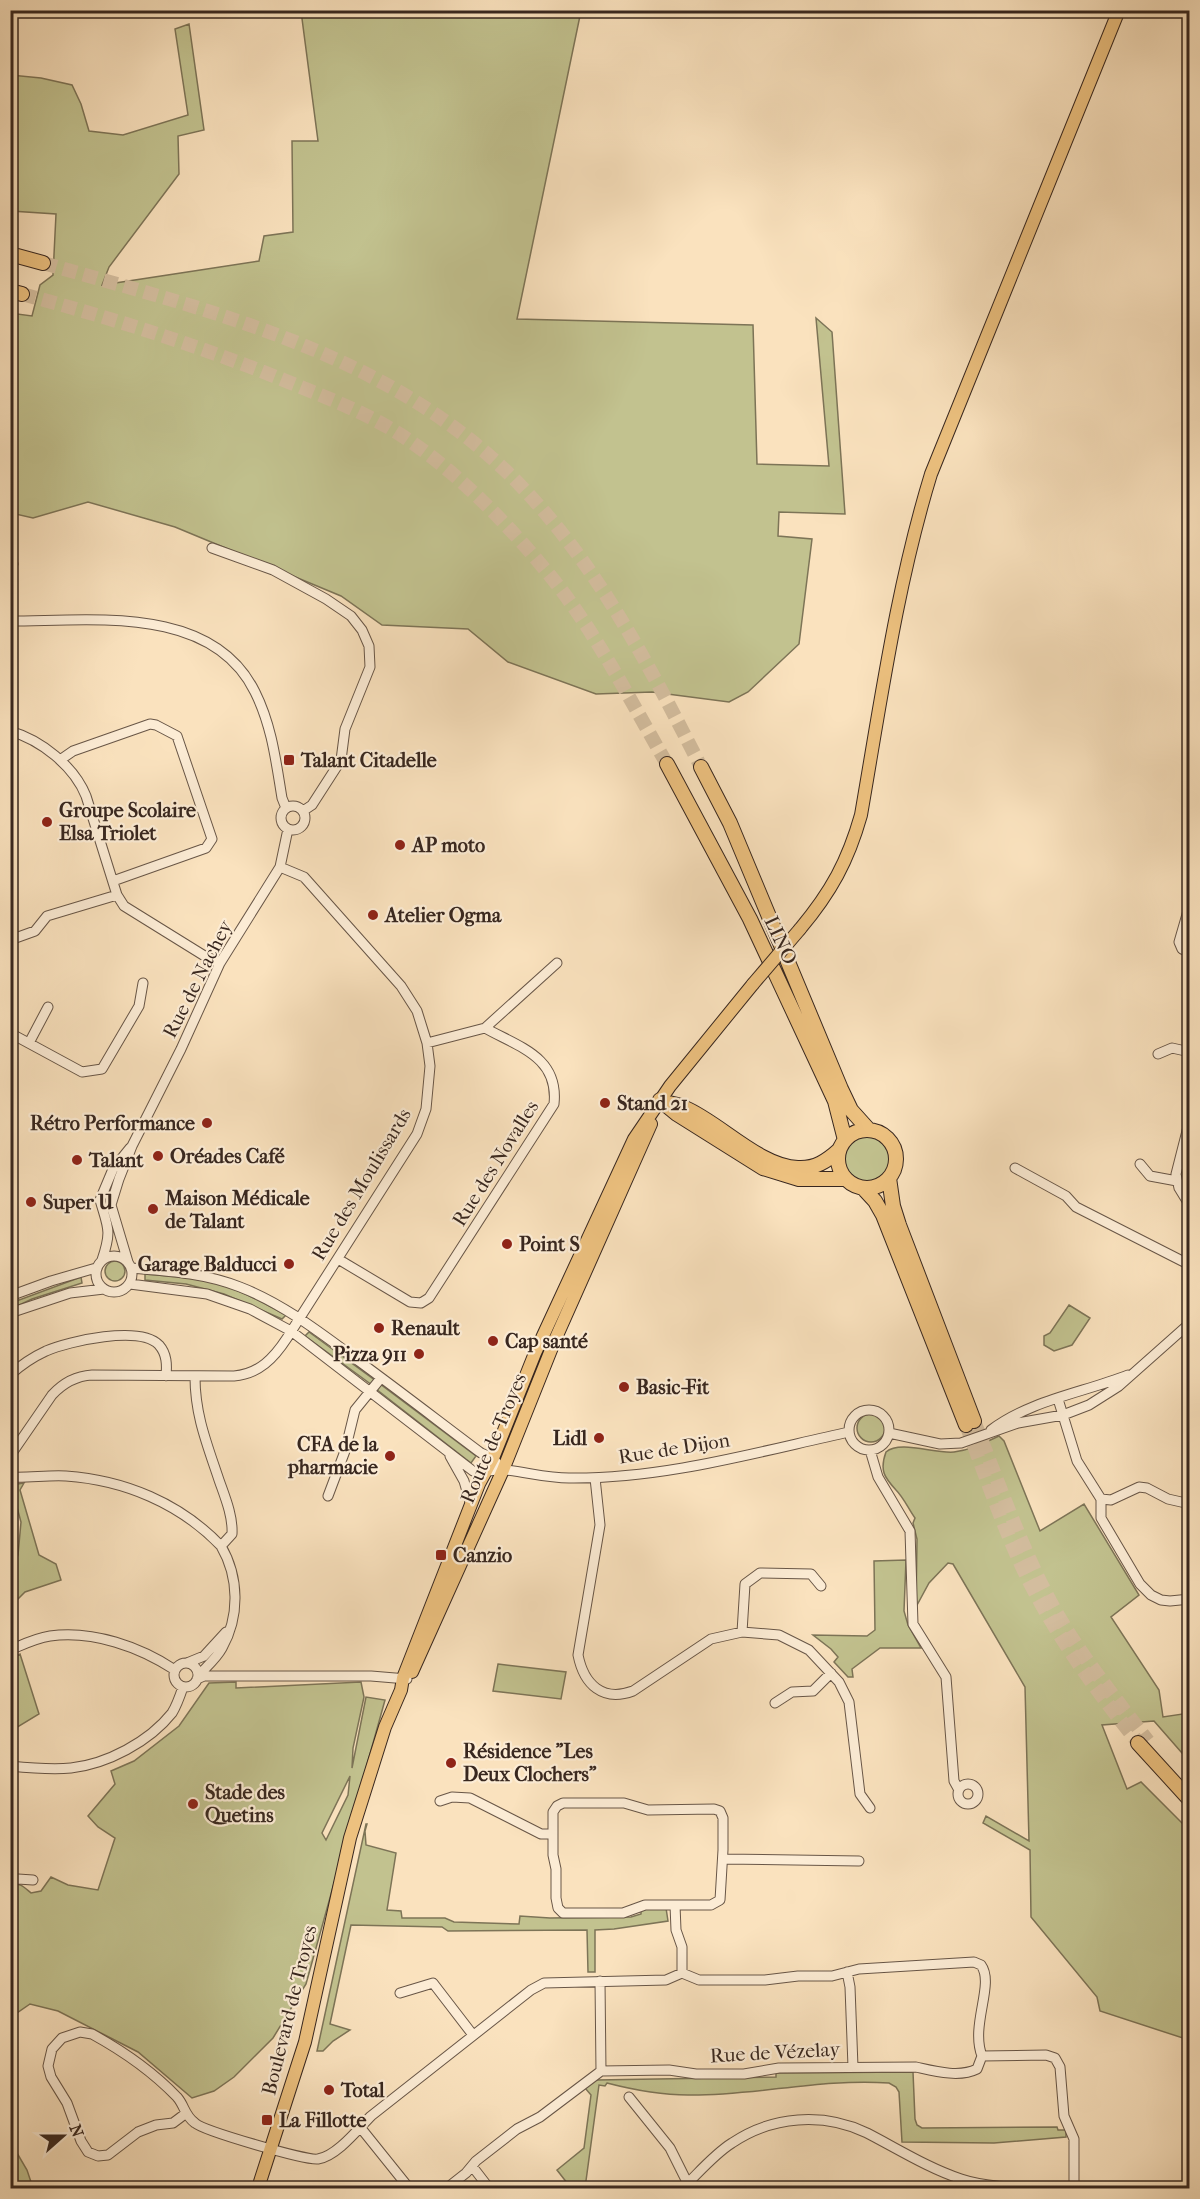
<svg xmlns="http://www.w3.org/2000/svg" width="1200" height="2199" font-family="'IM FELL French Canon',serif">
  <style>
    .green { fill: #c2c28f; stroke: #7d7457; stroke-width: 1.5; fill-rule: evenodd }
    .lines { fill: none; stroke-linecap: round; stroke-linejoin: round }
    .highway-tunnel { stroke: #d3bd9e; stroke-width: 14; stroke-dasharray: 14 7; stroke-linecap: butt }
    .minor-casing { stroke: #685647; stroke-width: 11 }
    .major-casing { stroke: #38271f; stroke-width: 14 }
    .highway-casing { stroke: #38271f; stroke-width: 16 }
    .minor { stroke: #fcecd5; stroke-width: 9 }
    .major { stroke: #edc17f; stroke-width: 12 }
    .highway { stroke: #edc17f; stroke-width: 14 }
    .major-bridge-casing { stroke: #38271f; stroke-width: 14; stroke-linecap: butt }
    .major-bridge { stroke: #edc17f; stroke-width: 12 }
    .poi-dot { fill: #8f2418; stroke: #fcecd5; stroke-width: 2 }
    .labels { text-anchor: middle; stroke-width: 4.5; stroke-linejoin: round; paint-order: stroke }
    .poi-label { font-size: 20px; font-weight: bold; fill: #38271f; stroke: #fcecd5; text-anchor: start }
    .street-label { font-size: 20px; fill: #38271f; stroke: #fcecd5 }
  </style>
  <rect width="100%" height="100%" fill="#fae2be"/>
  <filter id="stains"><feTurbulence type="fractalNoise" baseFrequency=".00333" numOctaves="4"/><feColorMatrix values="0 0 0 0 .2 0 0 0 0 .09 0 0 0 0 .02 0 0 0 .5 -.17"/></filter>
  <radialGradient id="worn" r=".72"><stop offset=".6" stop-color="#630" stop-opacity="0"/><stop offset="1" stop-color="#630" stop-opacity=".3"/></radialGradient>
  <path class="green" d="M 301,11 L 581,11 L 517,319 L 753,325 L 757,464 L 829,466 L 816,318 L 832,332 L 845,514 L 779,512 L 778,536 L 812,539 L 799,644 L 748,692 L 729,702 L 652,692 L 596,694 L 508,662 L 468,629 L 382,625 L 341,596 L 175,527 L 88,502 L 33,518 L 11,513 L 10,313 L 32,316 L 40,285 L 53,275 L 56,214 L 11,211 L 11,75 L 41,78 L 72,85 L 81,104 L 89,131 L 123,135 L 188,115 L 175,29 L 189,24 L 204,130 L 178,136 L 179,174 L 109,267 L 102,285 L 259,261 L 264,236 L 293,232 L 292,141 L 318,141 Z
    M844 1159a23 23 0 1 1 46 0a23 23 0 1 1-46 0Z
    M105 1271a10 10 0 1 1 20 0a10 10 0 1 1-20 0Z
    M 145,1274 C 171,1276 197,1278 223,1285 C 245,1292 265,1304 286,1315 L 282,1319 L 224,1294 L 186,1284 L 145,1280 Z
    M 81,1277 L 82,1283 L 32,1299 L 11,1309 L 11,1303 Z
    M 1069,1305 L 1090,1318 L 1072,1345 L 1054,1351 L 1044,1345 L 1044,1336 L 1050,1333 Z
    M 309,1332 L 376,1381 L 372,1385 L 305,1336 Z
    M 380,1384 L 476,1456 L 471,1463 L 376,1389 Z
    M857 1428a14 14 0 1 1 28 0a14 14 0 1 1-28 0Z
    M 999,1436 L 1004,1441 L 1040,1531 L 1084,1504 L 1139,1595 L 1111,1617 L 1159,1690 L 1163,1717 L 1189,1713 L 1189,1761 L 1154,1721 L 1102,1725 L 1127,1789 L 1141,1782 L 1189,1830 L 1189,2040 L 1100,2011 L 1097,1997 L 1031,1917 L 1030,1850 L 983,1823 L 986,1816 L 1029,1841 L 1025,1687 L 953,1564 L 948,1563 L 929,1583 L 916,1607 L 917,1539 L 913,1523 L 915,1518 C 909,1510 904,1498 896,1490 C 885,1478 879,1471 886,1452 C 900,1440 935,1454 954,1452 C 971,1450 984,1443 999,1436 Z
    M 24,1483 L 20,1490 L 39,1555 L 56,1564 L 61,1580 L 25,1592 L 11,1606 L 11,1570 L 18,1555 L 21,1522 L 11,1485 Z
    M 906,1560 L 904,1611 L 908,1625 L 921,1648 L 880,1648 L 852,1669 L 853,1677 L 848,1677 L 834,1662 L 838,1657 L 831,1649 L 813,1635 L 867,1636 L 875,1630 L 874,1561 Z
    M 20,1654 L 39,1714 L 11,1731 L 11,1659 Z
    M 498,1664 L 566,1672 L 561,1699 L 493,1691 Z
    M 236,1682 L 236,1688 L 361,1682 L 364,1697 L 353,1748 L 352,1768 L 366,1697 L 385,1700 L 306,1984 L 273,2038 L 234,2077 L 214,2091 L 192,2098 L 138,2052 L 58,2011 L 30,2004 L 11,2017 L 10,1886 C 19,1881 25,1888 31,1893 L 41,1891 L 51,1877 L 68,1885 L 98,1890 L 115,1838 L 98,1827 L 88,1816 L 115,1784 L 111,1771 L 134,1761 L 179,1726 L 209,1683 ZM 350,1776 L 348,1795 L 326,1840 L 322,1833 Z
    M 366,1824 L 367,1824 L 365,1831 L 366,1845 L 396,1853 L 387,1910 L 401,1911 L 402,1918 L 445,1918 L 454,1922 L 519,1924 L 520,1916 L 550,1918 L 631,1917 L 641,1914 L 641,1907 L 666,1908 L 668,1921 L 614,1929 L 595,1930 L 595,1972 L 588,1972 L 587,1930 L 448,1931 L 442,1927 L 351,1925 L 330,2024 L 350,2030 L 333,2041 L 323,2051 L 317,2051 Z
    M 913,2072 L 915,2119 L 917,2125 L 922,2128 L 1057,2127 L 1058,2130 L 1066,2130 L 1066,2137 L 994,2143 L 902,2142 L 899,2092 L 896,2087 L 889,2083 C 821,2078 755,2096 688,2095 C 660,2095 634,2090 607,2083 L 605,2086 L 599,2085 L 585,2188 L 571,2188 L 557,2170 L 584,2148 L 591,2095 L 585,2088 L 596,2080 L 776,2077 L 776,2073 Z
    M 10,2141 L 27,2170 L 33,2188 L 11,2188 Z"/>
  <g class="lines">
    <path class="highway-tunnel" d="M 43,263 C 207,310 382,351 508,473 C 593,556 648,663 701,767
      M 22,294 C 112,318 200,346 286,381 C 325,397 365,412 401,435 C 459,473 509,525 552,578 C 597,634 631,702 667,764
      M 974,1421 C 998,1481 1019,1542 1049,1599 C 1076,1650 1113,1695 1148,1741
      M 966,1425 C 986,1476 1003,1528 1027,1577 C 1057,1637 1095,1689 1136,1740"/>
    <defs>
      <path id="minor" d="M 212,548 L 273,570 L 326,599 L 351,616 L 362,630 L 369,646 L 370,667 L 345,729 L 341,760 L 312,805 L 303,811
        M 10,566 L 13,564
        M 10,621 C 91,621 212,604 255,692 C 272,726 276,762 282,798 L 286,808
        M 10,731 C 41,740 74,766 86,796 L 117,895 L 124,906 L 203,955 L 220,963
        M 60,760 L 73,751 L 150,724 L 156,725 L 177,736 L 212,839 L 206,848 L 113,881
        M281 818a12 12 0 1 1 24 0a12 12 0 1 1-24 0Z
        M 1190,904 L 1179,942 L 1182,949 L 1190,953
        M 10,940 L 35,931 L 47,916 L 117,895
        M 485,1028 L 557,963
        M 10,1033 L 82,1072 L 102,1069 L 139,1006 L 143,983
        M 29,1043 L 48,1007
        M 1158,1054 L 1172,1048 L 1190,1052
        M 1190,1119 L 1176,1174 L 1179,1188 L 1190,1206
        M 1140,1164 L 1150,1176 L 1177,1181
        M 1015,1168 L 1066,1196 L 1076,1207 L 1190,1265
        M96 1274a18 18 0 1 1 36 0a18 18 0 1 1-36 0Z
        M 338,1259 L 410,1302 L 421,1303 L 429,1298 L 554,1104 C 559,1057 519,1047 485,1028 L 427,1043
        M 102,1260 C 112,1230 108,1228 100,1200 L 113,1169 L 130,1148
        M 128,1262 L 111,1205 L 119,1179 L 132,1146 L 181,1049 L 220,963 L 280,867 L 288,829
        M 131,1268 C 168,1271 205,1273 240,1287 C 284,1304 322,1334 360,1362 C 401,1392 441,1423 481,1453 L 493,1458 L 497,1463
        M 130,1284 L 207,1294 L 250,1309 L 291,1331 L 473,1471 C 485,1473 494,1469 505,1470 C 526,1472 547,1478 569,1478 C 664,1479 757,1452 849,1432
        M 10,1296 L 51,1281 L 96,1268
        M 10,1313 L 70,1293 L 104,1289
        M 10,1375 C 21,1365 33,1357 46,1351 C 69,1341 140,1325 159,1345 C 167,1354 167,1365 166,1376
        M 195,1377 C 195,1415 207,1444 219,1480 C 225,1497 233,1516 232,1534 L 221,1546 C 239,1577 240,1616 222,1648 C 216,1659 206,1667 198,1676
        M 1058,1399 L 1077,1461 L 1101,1499 L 1101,1518 L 1140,1584 L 1151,1595 L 1161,1600 L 1170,1601 L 1190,1599
        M849 1430a20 20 0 1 1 40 0a20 20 0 1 1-40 0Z
        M 991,1430 C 1031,1400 1082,1393 1128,1375
        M 889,1433 L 940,1444 L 961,1443 L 1018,1423 L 1063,1415 L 1089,1405 L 1119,1386 L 1190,1323
        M 870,1450 L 878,1477 L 910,1531 L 913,1624 L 946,1677 L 954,1781 L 959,1790
        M 10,1456 L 52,1395 C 63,1383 75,1376 92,1375 L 234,1376 C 259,1374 274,1358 287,1338 L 417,1134 L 426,1109 L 430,1066 L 427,1043 L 417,1011 L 401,986 L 304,877 L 280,867
        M 450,1456 L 464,1481 L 471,1505
        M 10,1477 C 29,1478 47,1475 66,1476 C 124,1480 180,1503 221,1546
        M 595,1478 L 600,1525 L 578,1655 C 584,1685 603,1702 633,1691 L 711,1639 L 742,1632 L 779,1635 L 809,1650 L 839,1682 L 849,1702 L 860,1794 L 870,1808
        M 328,1496 L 345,1451 L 355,1410 L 381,1378
        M 1101,1499 L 1111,1500 L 1139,1487 L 1147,1488 L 1168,1499 L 1190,1504
        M 742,1632 L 745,1584 L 760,1573 L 811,1574 L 821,1586
        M 10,1650 C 24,1644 36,1638 50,1636 C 93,1630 140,1647 175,1670
        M174 1675a12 12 0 1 1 24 0a12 12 0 1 1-24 0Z
        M 187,1663 L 204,1656 L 226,1632
        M 197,1679 L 204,1676 L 371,1676 L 407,1679
        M 775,1703 L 792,1692 L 813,1691 L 831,1673
        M 10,1766 C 30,1768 51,1770 71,1768 C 107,1764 149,1742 172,1713 C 177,1705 180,1696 183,1687
        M958 1794a10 10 0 1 1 20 0a10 10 0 1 1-20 0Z
        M 440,1801 L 452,1797 L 470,1798 L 541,1834 L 553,1834
        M 563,1803 L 624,1803 L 648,1810 L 714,1809 L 720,1811 L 723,1818 L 723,1850 L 720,1900 L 711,1905 L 645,1905 L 623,1913 L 563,1913 L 558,1908 L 556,1898 L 556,1869 L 553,1855 L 553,1812 L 557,1806 Z
        M 723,1859 L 859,1861
        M 10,1881 L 18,1879 L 33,1880
        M 675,1905 L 676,1930 L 682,1947 L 682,1973
        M 847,1972 L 850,1987 L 853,2067
        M 600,1981 L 601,2071
        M 400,1993 L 433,1983 L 473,2035
        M 629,2097 L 670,2148 L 689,2186
        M 185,2114 L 173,2123 L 156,2125 L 138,2132 L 108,2155 L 98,2156 L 88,2152 L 81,2141 L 67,2103 L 51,2077 L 48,2066 L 52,2049 L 62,2038 L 80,2032 L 92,2034 C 123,2051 153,2072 177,2097 C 185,2106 184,2115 195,2123 C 204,2131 307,2161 318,2159 C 337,2156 358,2129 371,2116 L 531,1990 L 544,1983 L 666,1980 L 682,1973 L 699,1980 L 765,1980 L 798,1976 L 832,1976 L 859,1969 L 974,1962 L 981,1965 C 995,1984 970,2025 982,2056
        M 360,2127 L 409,2188
        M 472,2166 L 489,2188
        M 688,2183 C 702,2169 716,2153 732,2143 C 772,2116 823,2112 867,2133 C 898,2149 928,2168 961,2179 C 991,2189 1026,2187 1057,2188
        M 447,2188 L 466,2173 L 476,2161 L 517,2129 L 540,2117 L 601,2071 L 669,2070 L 696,2074 L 744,2074 L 779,2068 L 916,2067 C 934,2071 959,2078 977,2069 L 982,2056 L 1046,2055 L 1055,2058 L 1060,2067 L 1064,2116 L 1074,2139 L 1074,2188"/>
      <path id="major" d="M 800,929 C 831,892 848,861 861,815 C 881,700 897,585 931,474 L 1119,10
        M 412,1672 L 503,1470 L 555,1340 L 651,1124
        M 258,2188 L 305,2042 L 350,1838 L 385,1727 L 401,1690 L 403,1678 L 479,1484 L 493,1458 L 535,1353 L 634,1139 L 670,1086 L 753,984"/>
      <path id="highway" d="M 10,254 L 43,263
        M 10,291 L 22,294
        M 667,764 L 750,919 L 835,1101 L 845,1140
        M 701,767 L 730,823 L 841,1089 L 851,1110 L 869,1130
        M 660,1100 L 677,1114 L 763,1168 L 799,1179 L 846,1179
        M 668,1103 C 673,1104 680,1105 685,1108 C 720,1123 760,1167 798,1168 C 815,1169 827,1161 839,1150
        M838 1159a29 29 0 1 1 58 0a29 29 0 1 1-58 0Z
        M 889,1178 L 893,1206 L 899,1225 L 974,1421
        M 863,1188 L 875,1201 L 883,1215 L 966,1425
        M 1138,1743 L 1190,1800"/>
    </defs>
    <use href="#minor" class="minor-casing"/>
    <use href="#major" class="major-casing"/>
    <use href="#highway" class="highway-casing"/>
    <use href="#minor" class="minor"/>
    <use href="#major" class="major"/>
    <use href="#highway" class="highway"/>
    <defs>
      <path id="major-bridge" d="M 753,984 L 800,929"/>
    </defs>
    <use href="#major-bridge" class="major-bridge-casing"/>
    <use href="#major-bridge" class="major-bridge"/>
  </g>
  <g class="poi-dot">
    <rect x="283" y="754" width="12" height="12" rx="3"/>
    <circle cx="47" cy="822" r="6"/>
    <circle cx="400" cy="845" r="6"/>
    <circle cx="373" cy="915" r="6"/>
    <circle cx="605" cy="1103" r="6"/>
    <circle cx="207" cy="1123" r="6"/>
    <circle cx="158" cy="1156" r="6"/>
    <circle cx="77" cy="1160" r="6"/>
    <circle cx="31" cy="1202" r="6"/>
    <circle cx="153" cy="1209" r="6"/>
    <circle cx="507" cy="1244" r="6"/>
    <circle cx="289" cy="1264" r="6"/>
    <circle cx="379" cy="1328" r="6"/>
    <circle cx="493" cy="1341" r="6"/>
    <circle cx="419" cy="1354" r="6"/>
    <circle cx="624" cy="1387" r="6"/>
    <circle cx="599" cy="1438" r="6"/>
    <circle cx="390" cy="1456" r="6"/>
    <rect x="435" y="1549" width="12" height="12" rx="3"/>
    <circle cx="451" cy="1763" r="6"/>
    <circle cx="193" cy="1804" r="6"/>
    <circle cx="329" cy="2090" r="6"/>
    <rect x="261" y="2114" width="12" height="12" rx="3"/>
  </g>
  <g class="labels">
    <g class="poi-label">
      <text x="301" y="767">Talant Citadelle</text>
      <text x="59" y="817">Groupe Scolaire<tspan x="59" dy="23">Elsa Triolet</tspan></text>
      <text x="412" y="852">AP moto</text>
      <text x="385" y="922">Atelier Ogma</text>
      <text x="617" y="1110">Stand 21</text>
      <text x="195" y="1130" text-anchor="end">Rétro Performance</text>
      <text x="170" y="1163">Oréades Café</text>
      <text x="89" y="1167">Talant</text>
      <text x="165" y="1205">Maison Médicale<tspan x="165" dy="23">de Talant</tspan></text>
      <text x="43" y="1209">Super U</text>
      <text x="519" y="1251">Point S</text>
      <text x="277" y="1271" text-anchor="end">Garage Balducci</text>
      <text x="391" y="1335">Renault</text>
      <text x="505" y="1348">Cap santé</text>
      <text x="407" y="1361" text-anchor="end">Pizza 911</text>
      <text x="636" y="1394">Basic-Fit</text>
      <text x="587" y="1445" text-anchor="end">Lidl</text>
      <text x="378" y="1451" text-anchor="end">CFA de la<tspan x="378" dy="23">pharmacie</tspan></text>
      <text x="453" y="1562">Canzio</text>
      <text x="463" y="1758">Résidence "Les<tspan x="463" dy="23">Deux Clochers"</tspan></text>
      <text x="205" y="1799">Stade des<tspan x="205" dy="23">Quetins</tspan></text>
      <text x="341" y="2097">Total</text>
      <text x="279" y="2127">La Fillotte</text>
    </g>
    <g class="street-label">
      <text transform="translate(781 940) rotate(65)" y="7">LINO</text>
      <text transform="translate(197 979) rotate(-63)" y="7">Rue de Nachey</text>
      <text transform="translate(495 1163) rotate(-58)" y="7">Rue des Novalles</text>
      <text transform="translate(361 1184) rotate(-59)" y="7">Rue des Moulissards</text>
      <text transform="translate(493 1438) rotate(-67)" y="7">Route de Troyes</text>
      <text transform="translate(674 1448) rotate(-9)" y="7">Rue de Dijon</text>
      <text transform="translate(289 2010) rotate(-76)" y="7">Boulevard de Troyes</text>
      <text transform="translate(775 2052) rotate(-3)" y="7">Rue de Vézelay</text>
    </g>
  </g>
  <rect width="1200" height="2199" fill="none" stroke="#fae2be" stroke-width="36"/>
  <rect x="12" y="12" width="1176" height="2175" fill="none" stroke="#38271f" stroke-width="3"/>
  <rect x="18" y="18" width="1164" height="2163" fill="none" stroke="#38271f" stroke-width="1.5"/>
  <g transform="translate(63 2136) rotate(69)" stroke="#fcecd5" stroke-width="4.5" paint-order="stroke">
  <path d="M0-4.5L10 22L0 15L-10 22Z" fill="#38271f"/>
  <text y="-9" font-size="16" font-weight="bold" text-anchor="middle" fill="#38271f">N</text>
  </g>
  <rect width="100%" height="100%" filter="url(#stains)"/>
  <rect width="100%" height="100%" fill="url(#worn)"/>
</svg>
